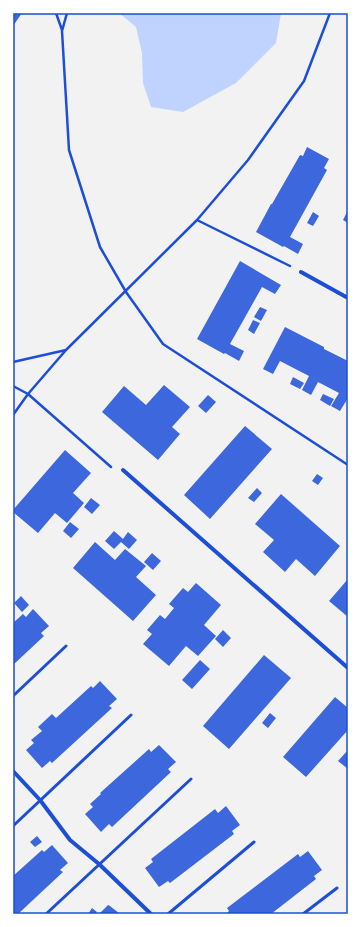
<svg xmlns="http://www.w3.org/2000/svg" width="361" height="927" font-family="Karla,sans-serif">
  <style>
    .water { fill: #bfd3fe }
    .building { fill: #3d67dc }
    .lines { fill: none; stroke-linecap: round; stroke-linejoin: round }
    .path { stroke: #1d4ed8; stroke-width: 2.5 }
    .service { stroke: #1d4ed8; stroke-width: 3 }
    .minor { stroke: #1d4ed8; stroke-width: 4 }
    .neatline { fill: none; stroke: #1d4ed8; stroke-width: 1.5 }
  </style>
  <rect width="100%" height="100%" fill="#f2f2f2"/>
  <path class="water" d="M 119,13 L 281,13 L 276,43 L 236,83 L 183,112 L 151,107 L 143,83 L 142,53 L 136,27 Z"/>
  <path class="building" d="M 13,13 L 22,13 L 13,26 Z
    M 307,147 L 329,159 L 324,168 L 327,170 L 290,237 L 303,244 L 298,254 L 284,246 L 283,247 L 256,232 L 271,204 L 272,204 L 300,155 L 303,156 Z
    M 348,210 L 348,223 L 343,220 Z
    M 313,212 L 319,216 L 313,226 L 307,223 Z
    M 240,261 L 281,285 L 275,294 L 262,287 L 230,344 L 244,351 L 239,361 L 225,353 L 224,354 L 197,339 Z
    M 260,307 L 267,310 L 261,321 L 254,317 Z
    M 253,320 L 260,323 L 254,334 L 248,330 Z
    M 285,327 L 324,347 L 324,349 L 348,361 L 348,398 L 340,411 L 331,406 L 339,393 L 318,382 L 311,395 L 302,390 L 309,376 L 280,361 L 273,374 L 263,369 Z
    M 293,377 L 304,383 L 300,389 L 290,384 Z
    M 164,385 L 190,407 L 172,427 L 180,434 L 158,460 L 102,412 L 124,386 L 146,405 Z
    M 323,394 L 334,399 L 330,406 L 320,400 Z
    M 208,395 L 216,402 L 206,413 L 198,406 Z
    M 245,426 L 272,449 L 210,519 L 184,495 Z
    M 65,450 L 91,473 L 73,493 L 84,503 L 67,523 L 55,513 L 38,533 L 13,512 L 13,510 Z
    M 317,474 L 323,478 L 318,485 L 312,481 Z
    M 257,488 L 262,493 L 254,502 L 248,498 Z
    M 281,494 L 340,546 L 315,576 L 296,559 L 285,572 L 263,552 L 274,540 L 255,524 Z
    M 91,498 L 100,505 L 92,514 L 84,507 Z
    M 70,522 L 79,529 L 71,538 L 63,531 Z
    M 114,531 L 123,539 L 128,532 L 137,540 L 129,549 L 121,542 L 114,549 L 105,541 Z
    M 95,542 L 115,560 L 125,549 L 146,566 L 136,577 L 156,595 L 133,621 L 73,568 Z
    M 152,553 L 161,561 L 153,570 L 144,562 Z
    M 348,579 L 348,617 L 329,601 Z
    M 196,583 L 221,605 L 204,625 L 216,636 L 198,656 L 186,646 L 169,666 L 143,644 L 152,634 L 147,630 L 160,615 L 165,619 L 174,608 L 169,604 L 183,588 L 188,592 Z
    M 21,596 L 29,605 L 22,612 L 14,603 Z
    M 33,609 L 49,626 L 41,633 L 44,636 L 13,665 L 13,623 L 23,614 L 26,617 Z
    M 223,630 L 231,638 L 223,647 L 215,639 Z
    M 264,655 L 291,678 L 229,749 L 203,726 Z
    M 200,660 L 210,669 L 192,689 L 182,680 Z
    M 100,681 L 117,699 L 109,706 L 112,708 L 52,763 L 50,761 L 42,768 L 26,750 L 34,743 L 31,740 L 42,731 L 38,727 L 52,714 L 56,718 L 91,686 L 93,688 Z
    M 335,697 L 348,708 L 348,730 L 306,777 L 283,757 Z
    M 270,713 L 276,718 L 268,728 L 262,723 Z
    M 159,745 L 176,762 L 168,769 L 171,772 L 112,827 L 109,824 L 101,832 L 85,814 L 93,807 L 90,804 L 101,794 L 100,793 L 149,749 L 151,752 Z
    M 348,750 L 348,769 L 338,761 Z
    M 226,806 L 240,825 L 232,831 L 234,834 L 170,883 L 168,881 L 159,887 L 145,868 L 153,862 L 151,859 L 215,809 L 218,813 Z
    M 37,836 L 42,842 L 35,847 L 30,842 Z
    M 52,845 L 68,863 L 60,870 L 63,872 L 18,914 L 13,914 L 13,876 L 42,850 L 44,852 Z
    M 308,851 L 322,870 L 314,876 L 316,879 L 271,914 L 226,914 L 229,911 L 227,908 L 298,854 L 300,857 Z
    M 108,905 L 110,906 L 120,914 L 99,914 Z
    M 92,908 L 97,912 L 95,914 L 88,914 Z"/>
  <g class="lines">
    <path class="path" d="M 56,13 L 62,30
      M 67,13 L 62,31 L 69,150 L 100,247 L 126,292 L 163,344 L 348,465
      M 197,220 L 290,266
      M 13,362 L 66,350
      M 13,386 L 28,394 L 111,467
      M 13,415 L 28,394 L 66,350 L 197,220 L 248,160 L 304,81 L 330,13"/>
    <path class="service" d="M 13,696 L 66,646
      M 13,826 L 131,715
      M 46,914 L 191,779
      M 168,914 L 254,842
      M 303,914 L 337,888"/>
    <path class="minor" d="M 301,272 L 348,298
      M 123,470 L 348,668
      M 13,771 L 40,800 L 70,840 L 99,864 L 151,914"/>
  </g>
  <rect width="361" height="927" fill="none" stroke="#ffffff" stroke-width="28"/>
  <rect x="14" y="14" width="333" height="899" class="neatline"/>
</svg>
